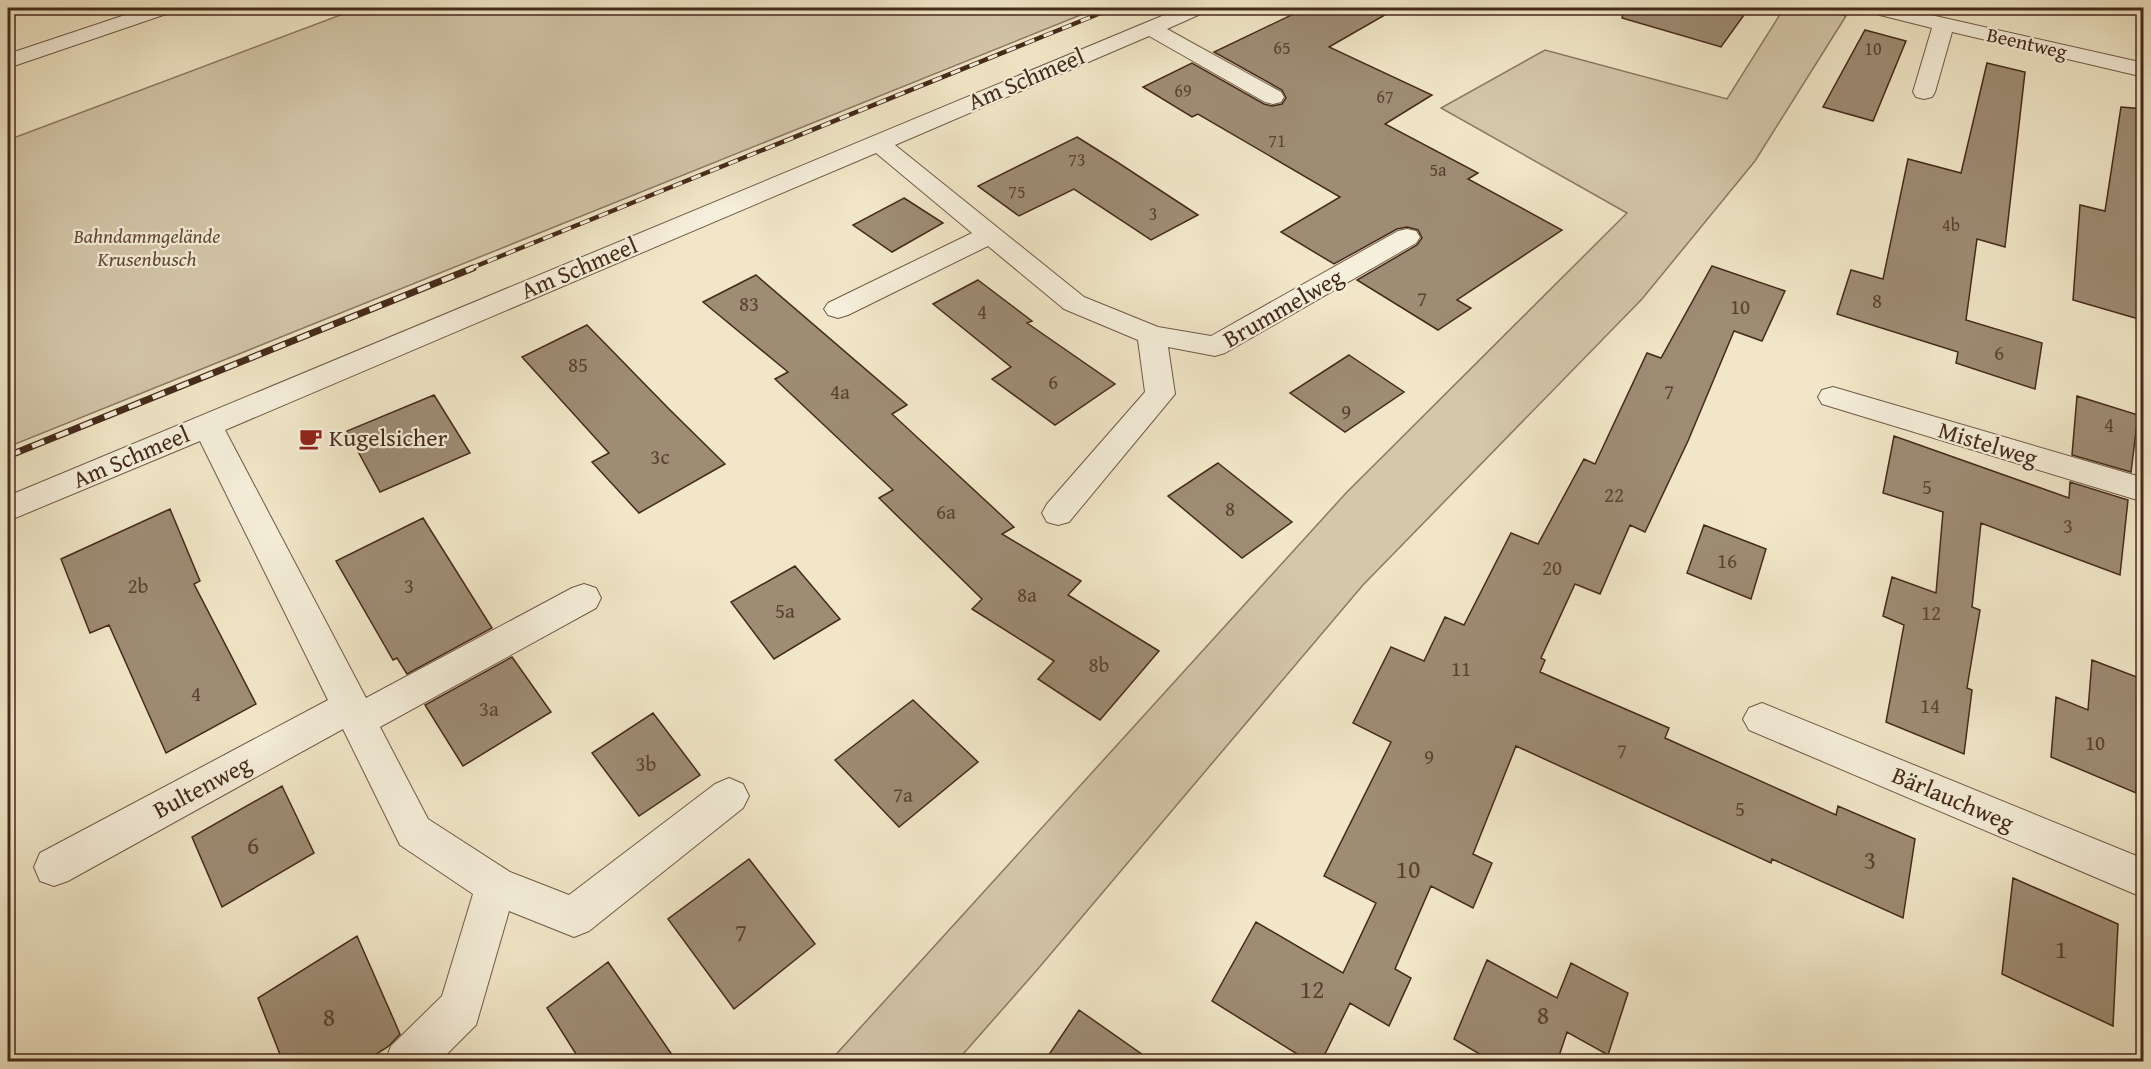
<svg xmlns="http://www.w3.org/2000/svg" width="2151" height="1069" font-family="'Gentium Book Plus',serif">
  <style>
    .green { fill: #d4c7aa; stroke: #8c7862; stroke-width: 1.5 }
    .building { fill: #9e8c74; stroke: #452a1a; stroke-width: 1.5 }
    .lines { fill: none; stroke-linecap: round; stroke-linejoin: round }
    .minor-casing { stroke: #705946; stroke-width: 2 }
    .minor { fill: #f6efdb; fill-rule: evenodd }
    .rail-far1-casing { stroke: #452a1a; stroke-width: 4.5 }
    .rail-casing { stroke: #452a1a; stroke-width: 7 }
    .rail-far1 { stroke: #f6efdb; stroke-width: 3; stroke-dasharray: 10; stroke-linecap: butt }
    .rail { stroke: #f6efdb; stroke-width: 4.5; stroke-dasharray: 13; stroke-linecap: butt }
    .labels { text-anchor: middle; stroke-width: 4.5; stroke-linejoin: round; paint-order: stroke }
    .far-number-label { font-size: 18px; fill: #5b4230 }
    .far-street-label { font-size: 20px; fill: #452a1a; stroke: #f6efdb }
    .far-park-label { font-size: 20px; font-style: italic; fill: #624937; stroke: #f6efdb }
    .number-label { font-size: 21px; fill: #5b4230 }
    .street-label { font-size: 24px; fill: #452a1a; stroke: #f6efdb }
    .poi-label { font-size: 24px; fill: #452a1a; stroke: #f6efdb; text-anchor: start }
    .near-number-label { font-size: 26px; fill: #5b4230 }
  </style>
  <rect width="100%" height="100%" fill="#f1e7c8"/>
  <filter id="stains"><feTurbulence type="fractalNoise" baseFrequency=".00333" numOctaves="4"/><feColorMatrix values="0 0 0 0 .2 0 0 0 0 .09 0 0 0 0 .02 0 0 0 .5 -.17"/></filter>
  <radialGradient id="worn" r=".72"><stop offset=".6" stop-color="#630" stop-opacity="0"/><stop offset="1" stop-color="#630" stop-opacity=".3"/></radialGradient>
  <path class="green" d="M 359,8 L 1098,8 L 8,447 L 8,140 Z
    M 1784,8 L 1813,8 L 1846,16 L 1755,161 L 1642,299 L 1363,585 L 1037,970 L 957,1061 L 830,1061 L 1346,493 L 1627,213 L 1441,108 L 1545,50 L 1727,99 Z"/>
  <path class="building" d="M 1306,8 L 1397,8 L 1329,47 L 1432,95 L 1385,124 L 1478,173 L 1468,179 L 1562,230 L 1457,300 L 1471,308 L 1438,330 L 1357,280 L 1417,245 L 1422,238 L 1418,230 L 1407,227 L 1397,229 L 1334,264 L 1281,232 L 1340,197 L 1198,114 L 1192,117 L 1143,87 L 1192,63 L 1264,104 L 1272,106 L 1282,104 L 1286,98 L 1282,90 L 1214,52 Z
    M 1624,8 L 1749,8 L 1721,47 L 1622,18 Z
    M 1865,30 L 1906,41 L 1873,121 L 1823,107 Z
    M 1987,63 L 2025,72 L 2005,247 L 1977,239 L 1966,320 L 2042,343 L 2035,389 L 1956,363 L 1958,352 L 1837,314 L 1851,270 L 1883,279 L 1908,159 L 1961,173 Z
    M 2121,107 L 2144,109 L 2142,320 L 2073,300 L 2080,205 L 2105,211 Z
    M 1077,137 L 1117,162 L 1198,215 L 1151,240 L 1074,189 L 1019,216 L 978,186 Z
    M 904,198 L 943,223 L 892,252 L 853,225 Z
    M 1712,266 L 1785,291 L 1762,341 L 1734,331 L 1688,441 L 1645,532 L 1630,525 L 1600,594 L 1575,584 L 1541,658 L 1545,660 L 1540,672 L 1669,728 L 1665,738 L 1836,815 L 1838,806 L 1915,839 L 1903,918 L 1772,859 L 1771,863 L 1516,746 L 1473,854 L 1492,863 L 1473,908 L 1431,886 L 1395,969 L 1411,978 L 1389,1026 L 1350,1003 L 1321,1062 L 1310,1062 L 1212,1001 L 1256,922 L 1343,973 L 1376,903 L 1324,876 L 1391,742 L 1353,723 L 1391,647 L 1424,661 L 1445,617 L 1464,625 L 1511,533 L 1538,544 L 1584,459 L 1595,464 L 1647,353 L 1661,358 Z
    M 756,275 L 907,405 L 892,414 L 1014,527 L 1002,534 L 1081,581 L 1068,595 L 1159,651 L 1100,720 L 1038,679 L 1054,661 L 972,609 L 982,599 L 879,498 L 893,490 L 775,379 L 788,372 L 703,302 Z
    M 978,280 L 1032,321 L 1027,323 L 1115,384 L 1055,425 L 992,379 L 1011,367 L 933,304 Z
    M 587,325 L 669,409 L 725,464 L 639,513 L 592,462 L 609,453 L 522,357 Z
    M 1349,355 L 1404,392 L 1345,432 L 1290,393 Z
    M 434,395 L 470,453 L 380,492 L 347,431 Z
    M 2077,396 L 2138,415 L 2131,472 L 2072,455 Z
    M 1894,436 L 2069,498 L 2070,482 L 2128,500 L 2120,575 L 1981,523 L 1972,607 L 1980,610 L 1967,688 L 1972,690 L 1964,754 L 1886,722 L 1904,625 L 1883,616 L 1892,577 L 1936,593 L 1943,512 L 1883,493 Z
    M 1218,463 L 1292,522 L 1242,558 L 1168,496 Z
    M 170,509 L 200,581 L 194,584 L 256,704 L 166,753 L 109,625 L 90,633 L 61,559 Z
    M 423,518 L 492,628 L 407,674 L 397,658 L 393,660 L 336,561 Z
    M 1704,525 L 1766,549 L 1751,599 L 1687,573 Z
    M 795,566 L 840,619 L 774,659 L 731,602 Z
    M 512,657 L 551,712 L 463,766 L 425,705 Z
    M 2092,660 L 2142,679 L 2136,793 L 2051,757 L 2056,697 L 2088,710 Z
    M 913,700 L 978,762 L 899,827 L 835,760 Z
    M 653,713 L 700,775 L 639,816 L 592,753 Z
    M 282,786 L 314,853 L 222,907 L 192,837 Z
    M 749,859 L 815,944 L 734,1009 L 668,919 Z
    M 2013,878 L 2118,924 L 2113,1026 L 2002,974 Z
    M 357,936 L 400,1034 L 389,1046 L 364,1062 L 283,1062 L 258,998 Z
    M 1487,960 L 1557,998 L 1571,963 L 1628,993 L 1608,1055 L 1567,1032 L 1557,1062 L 1493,1062 L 1454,1039 Z
    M 608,962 L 677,1062 L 581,1062 L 547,1008 Z
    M 1079,1010 L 1153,1062 L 1044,1062 Z"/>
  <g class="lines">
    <defs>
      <path id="minor" d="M 146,8 L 175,8 L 172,12 L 8,68 L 8,54 Z
        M 1181,8 L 1208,8 L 1205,12 L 1167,29 L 1281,92 L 1284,97 L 1281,102 L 1273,104 L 1265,102 L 1149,36 L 895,145 L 1084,297 L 1158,327 L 1211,336 L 1398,231 L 1407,229 L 1416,231 L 1420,237 L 1416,243 L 1225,353 L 1215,356 L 1168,347 L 1175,394 L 1069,522 L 1058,525 L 1047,522 L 1042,513 L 1047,504 L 1145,392 L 1138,340 L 1064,309 L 988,246 L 848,315 L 838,318 L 828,315 L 824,309 L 828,303 L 972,233 L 876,153 L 225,430 L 366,698 L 572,588 L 584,584 L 596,588 L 601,598 L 596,608 L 380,727 L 428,819 L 510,872 L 569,895 L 715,784 L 729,778 L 743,784 L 749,796 L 743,808 L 589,931 L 574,937 L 509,911 L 476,1025 L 439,1062 L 385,1062 L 391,1046 L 442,996 L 473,894 L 400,845 L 343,729 L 68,881 L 54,886 L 40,881 L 34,867 L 40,853 L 328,700 L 200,441 L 8,521 L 8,496 Z
        M 1865,8 L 1900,8 L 2144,63 L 2144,77 L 1952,32 L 1935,92 L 1932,97 L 1924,99 L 1916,97 L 1913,92 L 1932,28 L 1868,12 Z
        M 1833,387 L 2144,478 L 2144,502 L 1822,404 L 1818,397 L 1822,390 Z
        M 1762,703 L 2144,859 L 2144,898 L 1749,730 L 1743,719 L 1749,708 Z"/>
    </defs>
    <use href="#minor" class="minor-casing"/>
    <use href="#minor" class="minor"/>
    <defs>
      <path id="rail-far1" d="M 469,269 L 1113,8"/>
      <path id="rail" d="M 8,456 L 473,268"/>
    </defs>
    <use href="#rail-far1" class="rail-far1-casing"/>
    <use href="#rail" class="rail-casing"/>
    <use href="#rail-far1" class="rail-far1"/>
    <use href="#rail" class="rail"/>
  </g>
  <defs>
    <symbol id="cafe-bare" viewBox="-9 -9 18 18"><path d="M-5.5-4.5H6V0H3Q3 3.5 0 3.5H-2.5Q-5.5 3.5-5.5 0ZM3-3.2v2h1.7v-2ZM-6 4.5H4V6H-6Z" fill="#8f2418" stroke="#f6efdb" stroke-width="2.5" paint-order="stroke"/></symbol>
  </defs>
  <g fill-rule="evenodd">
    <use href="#cafe-bare" x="294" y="422" width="33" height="33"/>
  </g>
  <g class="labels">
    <g class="far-number-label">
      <text x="1282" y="54">65</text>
      <text x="1873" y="55">10</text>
      <text x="1183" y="97">69</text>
      <text x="1385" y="103">67</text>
      <text x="1277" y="147">71</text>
      <text x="1077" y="166">73</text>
      <text x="1438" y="176">5a</text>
      <text x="1017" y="198">75</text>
      <text x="1153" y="220">3</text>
      <text x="1951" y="231">4b</text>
    </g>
    <g class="far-street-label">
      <text transform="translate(2027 43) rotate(13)" y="7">Beentweg</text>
    </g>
    <g class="far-park-label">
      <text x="147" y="243">Bahndammgelände<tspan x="147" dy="23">Krusenbusch</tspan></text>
    </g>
    <g class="number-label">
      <text x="1422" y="306">7</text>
      <text x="1877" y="308">8</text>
      <text x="749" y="311">83</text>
      <text x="1740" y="314">10</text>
      <text x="982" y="319">4</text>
      <text x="1999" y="360">6</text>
      <text x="578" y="372">85</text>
      <text x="1053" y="389">6</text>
      <text x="840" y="399">4a</text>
      <text x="1669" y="399">7</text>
      <text x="1346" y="419">9</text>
      <text x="2109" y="432">4</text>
      <text x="660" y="464">3c</text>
      <text x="1927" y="494">5</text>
      <text x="1614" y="502">22</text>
      <text x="1230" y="516">8</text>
      <text x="946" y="519">6a</text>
      <text x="2068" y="533">3</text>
      <text x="1727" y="568">16</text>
      <text x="1552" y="575">20</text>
      <text x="138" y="593">2b</text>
      <text x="409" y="593">3</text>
      <text x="1027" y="602">8a</text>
      <text x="785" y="618">5a</text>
      <text x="1931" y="620">12</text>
      <text x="1099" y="672">8b</text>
      <text x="1461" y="676">11</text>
      <text x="196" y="701">4</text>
      <text x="1930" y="713">14</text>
      <text x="489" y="716">3a</text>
      <text x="2095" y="750">10</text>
      <text x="1622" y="758">7</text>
      <text x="1429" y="764">9</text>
      <text x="646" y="771">3b</text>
      <text x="903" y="802">7a</text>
      <text x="1740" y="816">5</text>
    </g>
    <g class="street-label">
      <text transform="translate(1026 79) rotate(-23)" y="8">Am Schmeel</text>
      <text transform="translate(579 268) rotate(-23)" y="8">Am Schmeel</text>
      <text transform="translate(1283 308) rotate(-30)" y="8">Brummelweg</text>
      <text transform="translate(1988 444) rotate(17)" y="8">Mistelweg</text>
      <text transform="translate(131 457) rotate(-23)" y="8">Am Schmeel</text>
      <text transform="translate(202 787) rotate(-28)" y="8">Bultenweg</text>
      <text transform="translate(1953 799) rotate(23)" y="8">Bärlauchweg</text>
    </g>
    <g class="poi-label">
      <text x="329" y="446">Kugelsicher</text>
    </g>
    <g class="near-number-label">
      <text x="253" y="854">6</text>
      <text x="1870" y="869">3</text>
      <text x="1408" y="878">10</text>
      <text x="741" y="941">7</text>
      <text x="2061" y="958">1</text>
      <text x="1312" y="998">12</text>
      <text x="1543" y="1024">8</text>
      <text x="329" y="1026">8</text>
    </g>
  </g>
  <rect width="2151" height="1069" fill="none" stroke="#f1e7c8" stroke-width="30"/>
  <rect x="9" y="9" width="2133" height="1051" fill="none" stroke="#452a1a" stroke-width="3"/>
  <rect x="15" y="15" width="2121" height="1039" fill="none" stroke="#452a1a" stroke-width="1.5"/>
  <rect width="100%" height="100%" filter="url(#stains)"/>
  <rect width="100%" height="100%" fill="url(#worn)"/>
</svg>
